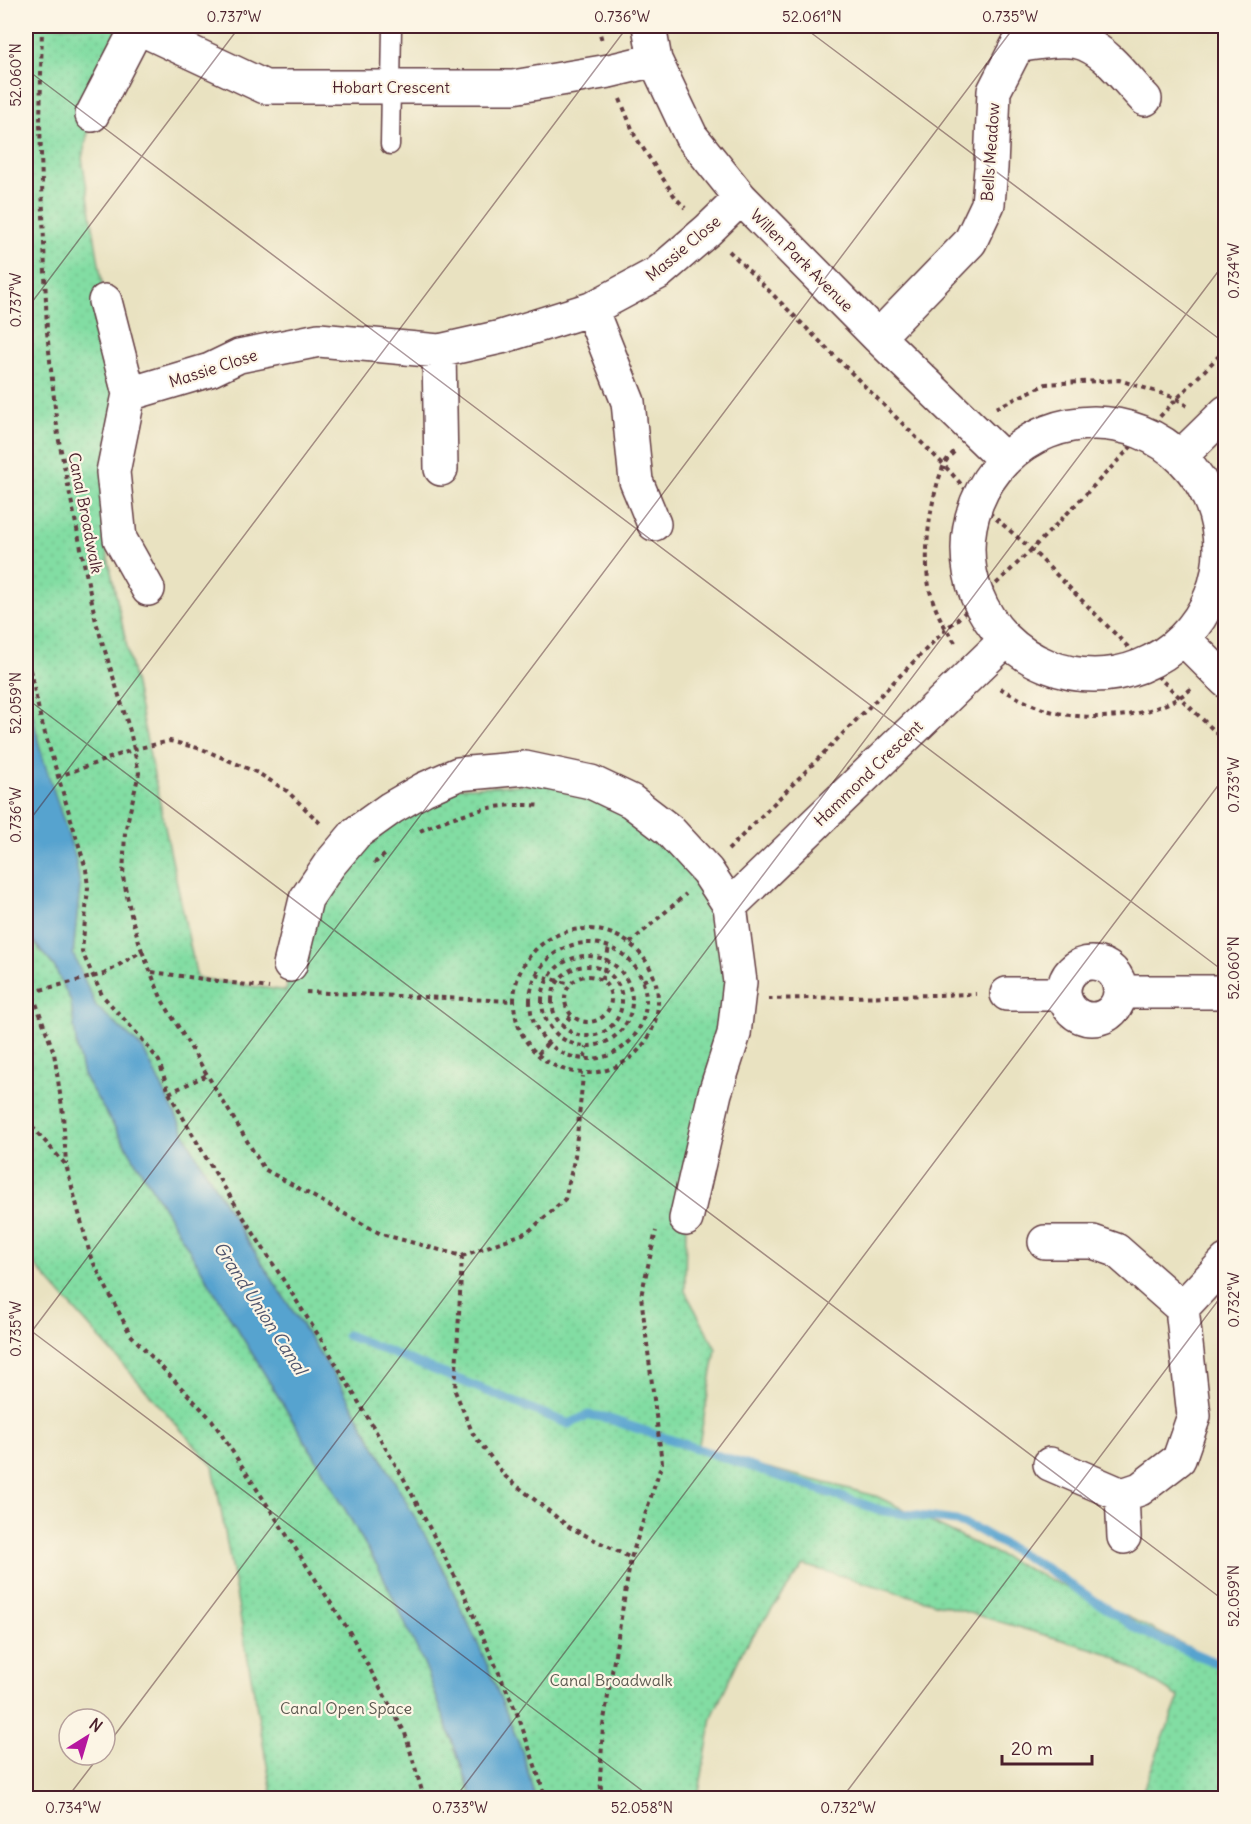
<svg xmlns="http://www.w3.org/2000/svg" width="1251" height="1824" font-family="Delius,sans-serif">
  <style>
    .grass { fill: url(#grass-dots); stroke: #667e67; stroke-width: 1.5 }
    .water { fill: #57a3cf; stroke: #50617d; stroke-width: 1.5 }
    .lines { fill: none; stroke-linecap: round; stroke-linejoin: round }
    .stream { stroke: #57a3cf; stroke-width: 9 }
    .lane-casing { stroke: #623c42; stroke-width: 21 }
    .street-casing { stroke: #623c42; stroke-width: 36 }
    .path { stroke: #623c42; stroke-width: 4; stroke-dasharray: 4.5 4.5; stroke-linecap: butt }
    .lane { stroke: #fff; stroke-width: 18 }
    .street { stroke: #fff; stroke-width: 33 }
    .path-bridge { stroke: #623c42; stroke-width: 4; stroke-dasharray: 4.5 4.5; stroke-linecap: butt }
    .ticks { fill: none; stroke: #4a1f2b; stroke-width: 1.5; stroke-opacity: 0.45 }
    .labels { text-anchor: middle; stroke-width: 4.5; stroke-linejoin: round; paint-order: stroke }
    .street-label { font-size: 16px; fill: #4a1f2b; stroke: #fcf5e5 }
    .park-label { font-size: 16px; fill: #5b584f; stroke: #fcf5e5 }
    .water-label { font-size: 18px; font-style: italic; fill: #4f546d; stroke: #fcf5e5 }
    .neatline { fill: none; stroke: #4a1f2b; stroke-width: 2 }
    .ticks-label { font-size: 15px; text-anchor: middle; fill: #4a1f2b }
  </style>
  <defs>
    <pattern id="grass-dots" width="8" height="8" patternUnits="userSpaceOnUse" patternTransform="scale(1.5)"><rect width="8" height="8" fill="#82dda3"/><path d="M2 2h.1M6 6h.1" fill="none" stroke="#72bd8c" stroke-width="1.8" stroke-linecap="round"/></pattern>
  </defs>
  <rect width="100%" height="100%" fill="#fcf5e5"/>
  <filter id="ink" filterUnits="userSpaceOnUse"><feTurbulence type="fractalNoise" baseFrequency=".0167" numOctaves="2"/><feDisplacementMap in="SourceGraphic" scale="12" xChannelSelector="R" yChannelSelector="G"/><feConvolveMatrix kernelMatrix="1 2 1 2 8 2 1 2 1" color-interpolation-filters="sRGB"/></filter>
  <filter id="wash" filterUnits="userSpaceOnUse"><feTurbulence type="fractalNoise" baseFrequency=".008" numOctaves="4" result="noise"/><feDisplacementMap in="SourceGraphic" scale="24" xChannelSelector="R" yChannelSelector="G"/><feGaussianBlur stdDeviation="1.35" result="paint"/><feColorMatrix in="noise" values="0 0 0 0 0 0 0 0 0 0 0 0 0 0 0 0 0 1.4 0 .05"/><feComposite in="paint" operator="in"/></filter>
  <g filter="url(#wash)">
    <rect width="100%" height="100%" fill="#e9e2c1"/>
    <path class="grass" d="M 26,26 L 138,26 L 92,115 L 82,158 L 105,301 L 129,394 L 120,539 L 106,548 L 197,978 L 286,991 L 290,965 L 306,899 L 424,789 L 591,782 L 707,871 L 740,982 L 686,1219 L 685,1291 L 716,1349 L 698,1450 L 876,1496 L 1134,1620 L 1225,1665 L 1225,1798 L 1140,1798 L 1179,1697 L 1107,1653 L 804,1565 L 744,1648 L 712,1717 L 698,1798 L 535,1798 L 523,1754 L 482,1653 L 437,1557 L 341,1386 L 245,1237 L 193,1150 L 143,1049 L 96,1006 L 73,954 L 80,886 L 40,749 L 26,685 Z
      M 26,933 L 54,966 L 71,1002 L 77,1049 L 83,1075 L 312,1452 L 381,1572 L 426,1668 L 473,1798 L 273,1798 L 213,1466 L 26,1255 Z"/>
    <path class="water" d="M 26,685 L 40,749 L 75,856 L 80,886 L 73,954 L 96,1006 L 143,1049 L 193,1150 L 245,1237 L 341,1386 L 437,1557 L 482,1653 L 523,1754 L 535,1798 L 473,1798 L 426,1668 L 381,1572 L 312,1452 L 83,1075 L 77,1049 L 71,1002 L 54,966 L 26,933 Z"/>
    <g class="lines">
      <path class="stream" d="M 347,1335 L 569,1424 L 588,1415 L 603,1417 L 883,1511 L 956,1521 L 976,1529 L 1044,1567 L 1139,1630 L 1226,1667"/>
    </g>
  </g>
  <g filter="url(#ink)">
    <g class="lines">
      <defs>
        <path id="lane" d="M 390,145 L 392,28"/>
        <path id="street" d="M 649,26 L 655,60 L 691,136 L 741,198 L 878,337 L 1005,460
          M 137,27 L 265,87 L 513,87 L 609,71 L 655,60
          M 92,115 L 138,26
          M 105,301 L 129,394 L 113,472 L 120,539 L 148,589
          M 591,309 L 628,402 L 636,481 L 654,524
          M 878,337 L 970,242 L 988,204 L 991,168 L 994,91 L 1017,46 C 1034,43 1071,37 1087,45 C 1110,55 1127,81 1145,99
          M 439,351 L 441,469
          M 129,394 L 210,370 L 239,356 L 319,340 L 439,351 L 501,337 L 591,309 L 658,273 L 708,230 L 741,198
          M968 549a126 126 0 1 1 252 0a126 126 0 1 1-252 0Z
          M 1181,456 L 1226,412
          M 1184,639 L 1226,681
          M 730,906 L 1006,640
          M1064 991a28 28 0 1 1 56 0a28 28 0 1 1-56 0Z
          M 290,965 L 306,899 L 329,865 L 356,833 L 391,808 L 424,789 L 458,774 L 525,768 L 591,782 L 631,801 L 669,830 L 707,871 L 730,906 L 740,982 L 734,1034 L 715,1093 L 686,1219
          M 1120,992 L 1226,992
          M 1007,994 L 1064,994
          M 1045,1242 L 1093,1242 L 1116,1250 L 1182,1308 L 1194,1416 L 1179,1459 L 1140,1489 L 1122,1495
          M 1182,1308 L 1226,1261
          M 1050,1464 L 1122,1495 L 1124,1537"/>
      </defs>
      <use href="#lane" class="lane-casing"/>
      <use href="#street" class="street-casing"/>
      <path class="path" d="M 42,26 L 40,124 L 47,332 L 58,436 L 96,622 L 130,731 L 139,773 L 125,832 L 123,877 L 132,919 L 142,951 L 104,974
        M 598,26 L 602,41
        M 620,99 L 635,136 L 675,197 L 685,208
        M 729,251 L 944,465 L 977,502 L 1031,549 L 1146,665 L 1226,742
        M 996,408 L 1046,384 L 1119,380 L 1176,398 L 1187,406
        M 954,452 C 950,456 945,461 943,467 C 930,500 922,556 930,591 C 935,611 945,629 957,645
        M 26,652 L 41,720 L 86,869 L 88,888 L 82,952 L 102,995 L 141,1038 L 159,1061 L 169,1093 L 209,1163 L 329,1352 L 404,1479 L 463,1592 L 519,1718 L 546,1798
        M 1000,688 C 1014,696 1030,705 1046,710 C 1090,723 1155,719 1191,689
        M 57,777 L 135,749 L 170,741 L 202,749 L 258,773 L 287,791 L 321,824
        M 420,831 C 456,814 500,801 541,806
        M 728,850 L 945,630 C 1045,544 1132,442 1226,349
        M 374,861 L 376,862 L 387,853
        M514 1001a72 72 0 1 1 144 0a72 72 0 1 1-144 0Z
        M530 1001a58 58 0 1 1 116 0a58 58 0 1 1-116 0Z
        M 630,943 L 686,894
        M 142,951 L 162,1000 L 264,1169 L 381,1234 L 462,1256 L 528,1232 L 565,1199 L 575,1156 L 583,1076
        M542 1001a45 45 0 1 1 90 0a45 45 0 1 1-90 0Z
        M552 1001a35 35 0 1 1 70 0a35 35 0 1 1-70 0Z
        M 152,972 L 269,988
        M 536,975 L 571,984
        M565 999a23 23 0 1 1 46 0a23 23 0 1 1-46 0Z
        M 26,979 L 32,992 L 54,1053 L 63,1114 L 66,1164
        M 602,980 L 609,947
        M 643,981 L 654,975
        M 306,992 L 513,1001
        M 768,999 L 976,994
        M 562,1027 L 571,1016
        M 538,1054 L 548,1043
        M 585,1058 L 586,1047
        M 169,1093 L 207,1075
        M 26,1120 L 66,1165 L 91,1258 L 130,1334 L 212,1420 L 349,1631 L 405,1733 L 424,1798
        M 462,1256 L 455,1391 L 473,1434 L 506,1477 L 569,1527 L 631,1558
        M 602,1798 L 600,1779 L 603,1726 L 631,1558 L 662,1463 L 641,1296 L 656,1231"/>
      <use href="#lane" class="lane"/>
      <use href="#street" class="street"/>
      <path class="path-bridge" d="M 32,992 L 104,974"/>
    </g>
  </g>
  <path class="ticks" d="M 802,26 L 1226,344M 26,69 L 1226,973M 26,310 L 240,26M 26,698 L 1226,1602M 26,825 L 628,26M 26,1327 L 652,1798M 26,1339 L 1015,26M 105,1748 L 1226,261M 67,1798 L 100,1755M 455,1798 L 1226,775M 842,1798 L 1226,1290"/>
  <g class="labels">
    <g class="street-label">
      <text x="391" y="93">Hobart Crescent</text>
      <text transform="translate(990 152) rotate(-86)" y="6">Bells Meadow</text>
      <text transform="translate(683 248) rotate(-40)" y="6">Massie Close</text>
      <text transform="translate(802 260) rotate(45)" y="6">Willen Park Avenue</text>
      <text transform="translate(213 368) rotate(-18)" y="6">Massie Close</text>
      <text transform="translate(86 513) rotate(79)" y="6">Canal Broadwalk</text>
      <text transform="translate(868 773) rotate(-44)" y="6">Hammond Crescent</text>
    </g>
    <g class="park-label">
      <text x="611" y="1686">Canal Broadwalk</text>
      <text x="346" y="1714">Canal Open Space</text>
    </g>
    <g class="water-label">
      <text transform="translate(260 1308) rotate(57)" y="6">Grand Union Canal</text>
    </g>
  </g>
  <rect width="1251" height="1824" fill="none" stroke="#fcf5e5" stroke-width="66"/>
  <g transform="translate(87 1737) rotate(37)"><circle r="28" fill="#fcf5e5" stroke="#b59f9b" stroke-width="1.5"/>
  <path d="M0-4.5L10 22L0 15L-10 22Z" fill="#b5179e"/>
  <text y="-9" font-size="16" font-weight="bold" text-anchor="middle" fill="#4a1f2b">N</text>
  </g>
  <path d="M1002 1755v9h90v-9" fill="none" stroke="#4a1f2b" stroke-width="3"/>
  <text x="1011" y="1755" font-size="18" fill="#4a1f2b" stroke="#fcf5e5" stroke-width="4.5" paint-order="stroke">20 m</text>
  <rect x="33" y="33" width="1185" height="1758" class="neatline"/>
  <g class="ticks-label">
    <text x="234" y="22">0.737°W</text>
    <text x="622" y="22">0.736°W</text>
    <text x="812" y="22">52.061°N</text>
    <text x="1010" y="22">0.735°W</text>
    <text transform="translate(16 75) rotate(-90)" y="5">52.060°N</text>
    <text transform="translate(1234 271) rotate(-90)" y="5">0.734°W</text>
    <text transform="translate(16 300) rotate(-90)" y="5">0.737°W</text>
    <text transform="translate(16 703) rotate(-90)" y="5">52.059°N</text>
    <text transform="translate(1234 785) rotate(-90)" y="5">0.733°W</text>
    <text transform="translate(16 815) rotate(-90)" y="5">0.736°W</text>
    <text transform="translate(1234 968) rotate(-90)" y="5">52.060°N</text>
    <text transform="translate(1234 1300) rotate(-90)" y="5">0.732°W</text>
    <text transform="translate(16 1329) rotate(-90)" y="5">0.735°W</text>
    <text transform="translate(1234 1596) rotate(-90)" y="5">52.059°N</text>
    <text x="73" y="1813">0.734°W</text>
    <text x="460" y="1813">0.733°W</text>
    <text x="642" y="1813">52.058°N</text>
    <text x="848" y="1813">0.732°W</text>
  </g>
</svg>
